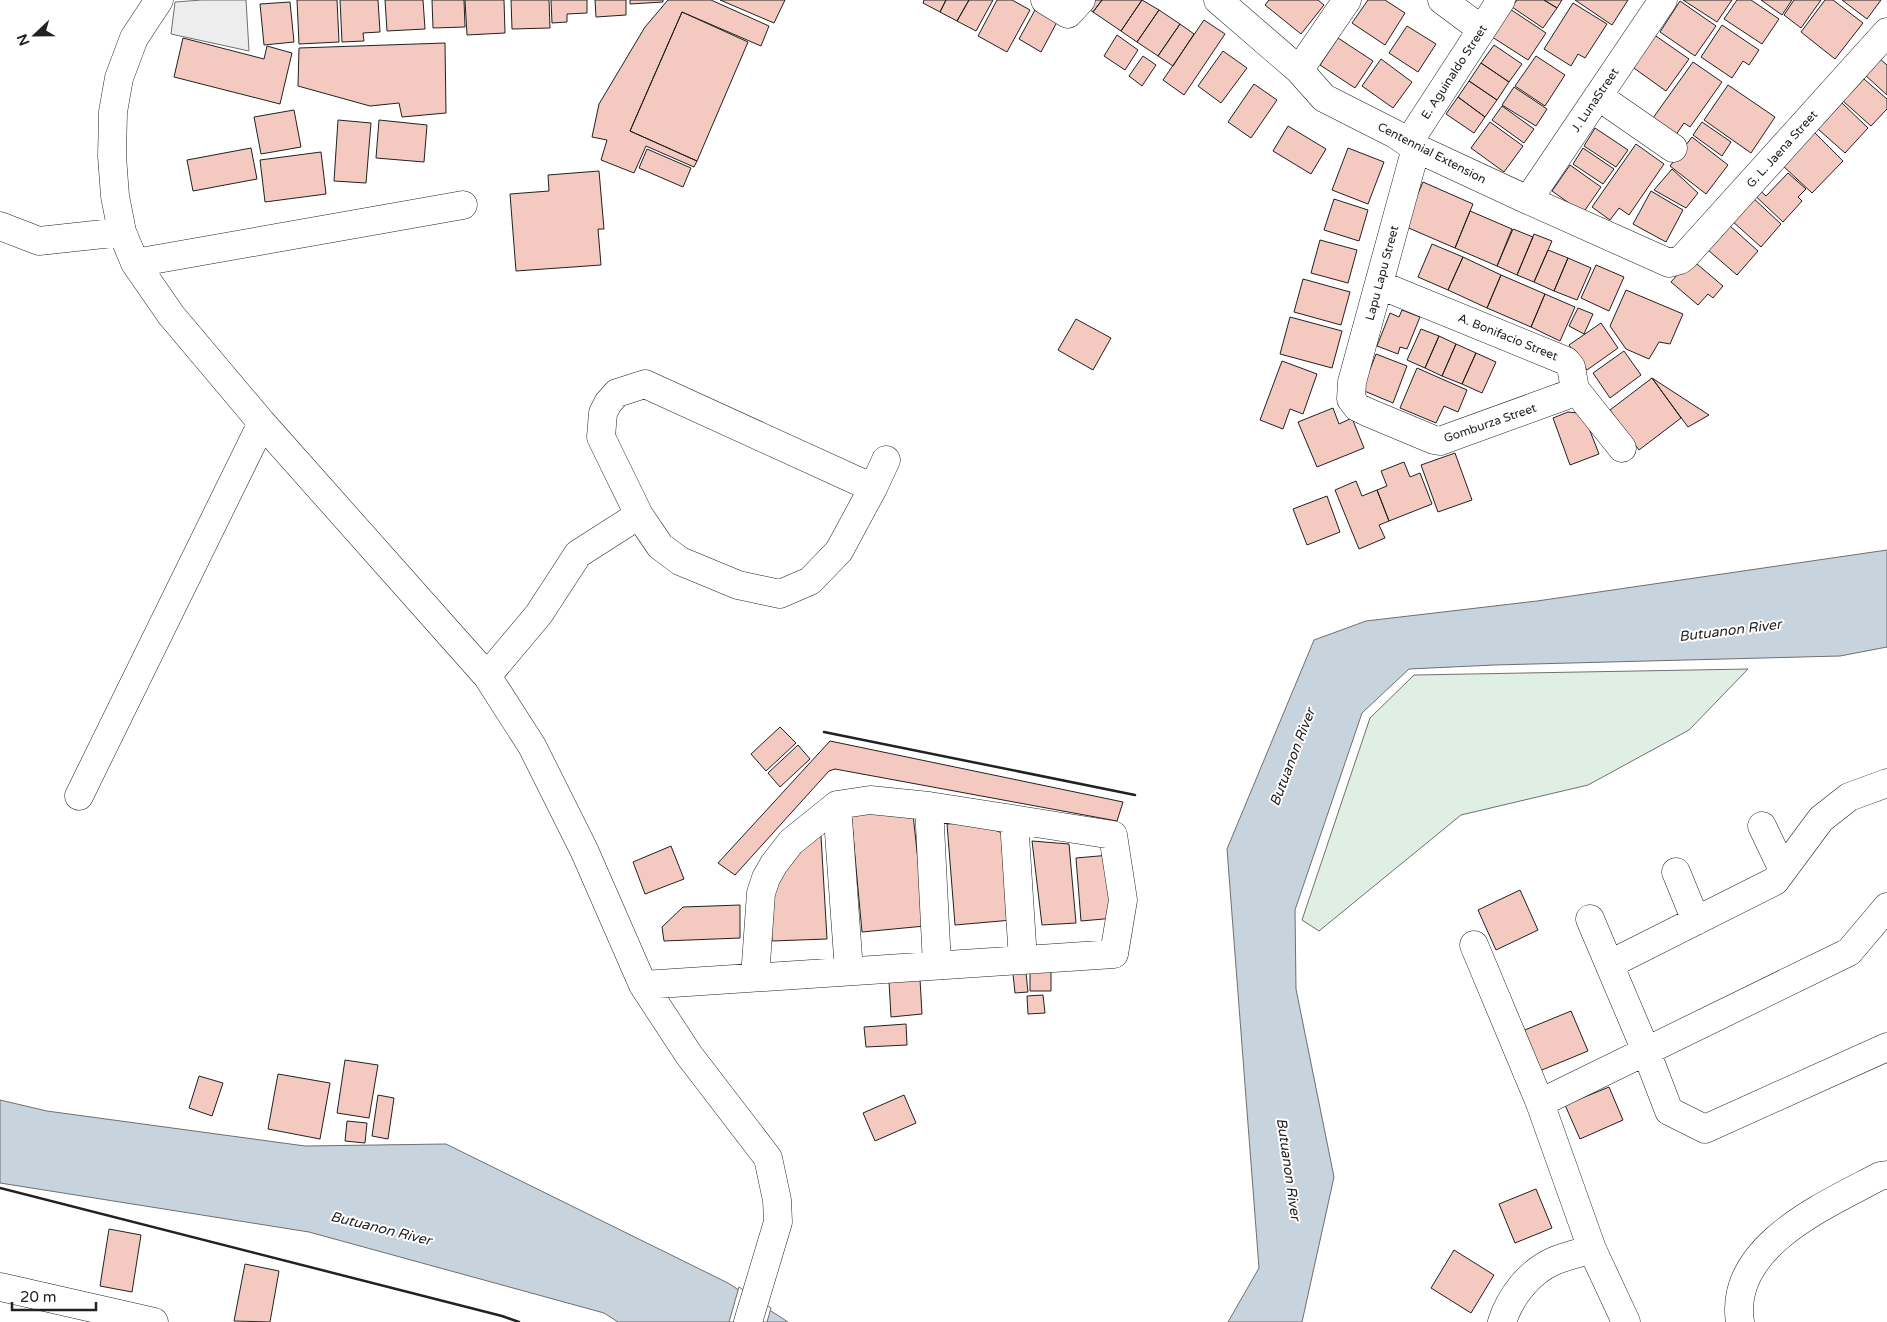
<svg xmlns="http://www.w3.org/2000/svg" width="1887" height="1322" font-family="'Varela Round',sans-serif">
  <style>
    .green { fill: #e0efe3; stroke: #6f6f6f }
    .parking { fill: #ededed; stroke: #6f6f6f }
    .water { fill: #c7d3dd; stroke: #6f6f6f }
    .pier { fill: #fff; stroke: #6f6f6f }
    .building { fill: #f3c9c0; stroke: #222 }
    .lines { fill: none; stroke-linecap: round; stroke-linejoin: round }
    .minor-casing { stroke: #222; stroke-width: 29 }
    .minor { stroke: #fff; stroke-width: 28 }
    .wall { stroke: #222; stroke-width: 2.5 }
    .labels { text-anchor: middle; stroke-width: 4; stroke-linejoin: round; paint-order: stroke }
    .street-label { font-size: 12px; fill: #222; stroke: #fff }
    .water-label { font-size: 14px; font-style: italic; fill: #222; stroke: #fff }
  </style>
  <rect width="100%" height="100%" fill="#fff"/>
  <path class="green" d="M 1748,669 L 1689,730 L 1588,785 L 1461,815 L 1319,931 L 1302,920 L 1370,718 L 1414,675 Z"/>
  <path class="parking" d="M 202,0 L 246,0 L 249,51 L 171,34 L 175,2 Z"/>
  <path class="water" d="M 1887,550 L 1887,647 L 1840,656 L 1494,665 L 1409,669 L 1362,713 L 1295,910 L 1296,989 L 1334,1177 L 1302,1322 L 1228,1322 L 1259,1268 L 1227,849 L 1314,640 L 1366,621 L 1537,601 Z
    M 0,1100 L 47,1111 L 305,1146 L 446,1144 L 728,1283 L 788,1322 L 618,1322 L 604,1313 L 309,1232 L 0,1183 Z"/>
  <path class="pier" d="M 739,1287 L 771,1308 L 767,1322 L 729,1322 Z"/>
  <path class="building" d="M 297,0 L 337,0 L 339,42 L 299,44 Z
    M 340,0 L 378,0 L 380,32 L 363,33 L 364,41 L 342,42 Z
    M 385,0 L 423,0 L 425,29 L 387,31 Z
    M 432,0 L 464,0 L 465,27 L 433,28 Z
    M 465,0 L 504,0 L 505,33 L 467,35 Z
    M 511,0 L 549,0 L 550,28 L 512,29 Z
    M 551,0 L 587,0 L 587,13 L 567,14 L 567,22 L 552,23 Z
    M 595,0 L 626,0 L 626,15 L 596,17 Z
    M 630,0 L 663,0 L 663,2 L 630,4 Z
    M 668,0 L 711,0 L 769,26 L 761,46 L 682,12 L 630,131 L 697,161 L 694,167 L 646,146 L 634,173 L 601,160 L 607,140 L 592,137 L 599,104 L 645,27 Z
    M 720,0 L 785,0 L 774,23 Z
    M 924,0 L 946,0 L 940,12 L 923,3 Z
    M 946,0 L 969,0 L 957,21 L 940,12 Z
    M 969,0 L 993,0 L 976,31 L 957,21 Z
    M 997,0 L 1012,0 L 1030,10 L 1007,52 L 978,36 Z
    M 1092,0 L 1102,0 L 1093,12 L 1087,8 Z
    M 1102,0 L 1142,0 L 1121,31 L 1093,12 Z
    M 1142,0 L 1159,10 L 1137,42 L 1121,31 Z
    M 1269,0 L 1318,0 L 1324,5 L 1301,34 L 1265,5 Z
    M 1368,0 L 1385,0 L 1405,13 L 1385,45 L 1352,23 Z
    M 1517,0 L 1544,0 L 1557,8 L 1543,28 L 1512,7 Z
    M 1544,0 L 1562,0 L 1557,8 Z
    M 1575,0 L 1628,0 L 1612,25 Z
    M 1683,0 L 1732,0 L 1717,22 Z
    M 1737,0 L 1751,0 L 1779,19 L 1762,44 L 1724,19 Z
    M 1761,0 L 1792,0 L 1782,15 Z
    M 1794,0 L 1821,0 L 1801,28 L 1784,15 Z
    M 1825,0 L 1833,0 L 1863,23 L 1835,59 L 1801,32 Z
    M 1842,0 L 1881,0 L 1867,19 Z
    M 1680,1 L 1716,26 L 1695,56 L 1660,32 Z
    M 290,2 L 294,42 L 264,45 L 260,4 Z
    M 1573,3 L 1607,24 L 1585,58 L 1578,54 L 1571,66 L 1544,49 Z
    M 1507,7 L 1546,33 L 1528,60 L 1489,35 Z
    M 1035,10 L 1057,22 L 1041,52 L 1019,39 Z
    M 1159,10 L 1180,24 L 1158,56 L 1137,42 Z
    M 682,12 L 748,42 L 697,161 L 630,131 Z
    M 1204,20 L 1225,34 L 1184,95 L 1163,80 Z
    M 1180,24 L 1194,34 L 1173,66 L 1158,56 Z
    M 1722,25 L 1759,50 L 1749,65 L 1743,61 L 1732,78 L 1701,57 Z
    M 1407,26 L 1436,44 L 1418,72 L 1389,53 Z
    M 1653,34 L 1689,59 L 1666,91 L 1631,66 Z
    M 1117,35 L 1138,50 L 1125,70 L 1104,56 Z
    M 183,38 L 264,59 L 267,46 L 292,53 L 280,104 L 174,77 Z
    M 1338,38 L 1373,61 L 1355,88 L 1320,65 Z
    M 445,43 L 446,113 L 402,117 L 399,103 L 370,106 L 298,86 L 299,48 Z
    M 1494,45 L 1522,64 L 1509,82 L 1481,63 Z
    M 1223,51 L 1247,68 L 1221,103 L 1198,86 Z
    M 1143,56 L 1156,65 L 1142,86 L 1129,76 Z
    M 1536,56 L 1565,75 L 1545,106 L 1515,86 Z
    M 1381,59 L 1412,82 L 1393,108 L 1362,86 Z
    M 1880,59 L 1887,65 L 1887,95 L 1865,75 Z
    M 1693,62 L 1722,82 L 1690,127 L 1684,123 L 1671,142 L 1648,125 Z
    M 1481,63 L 1509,82 L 1497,100 L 1469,81 Z
    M 1864,79 L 1887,99 L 1887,109 L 1871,126 L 1843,101 Z
    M 1469,81 L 1497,100 L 1485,117 L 1458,97 Z
    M 1254,84 L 1277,100 L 1251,138 L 1228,122 Z
    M 1728,85 L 1775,117 L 1751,153 L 1704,120 Z
    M 1514,87 L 1547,109 L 1536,126 L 1502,105 Z
    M 1458,97 L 1485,117 L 1474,133 L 1446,114 Z
    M 1842,103 L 1868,128 L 1845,153 L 1818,129 Z
    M 1502,106 L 1534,129 L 1524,143 L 1492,120 Z
    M 294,110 L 301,147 L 261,154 L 254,117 Z
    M 338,120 L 371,123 L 366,183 L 334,181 Z
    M 379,120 L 427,125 L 424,162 L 376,158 Z
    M 1490,122 L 1523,146 L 1504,172 L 1471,148 Z
    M 1702,122 L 1731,142 L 1722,156 L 1693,135 Z
    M 1288,126 L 1326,149 L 1311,174 L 1273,151 Z
    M 1595,128 L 1628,150 L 1616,167 L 1584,146 Z
    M 1813,131 L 1843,161 L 1812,193 L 1781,164 Z
    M 1692,137 L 1728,165 L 1706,194 L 1670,166 Z
    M 1636,144 L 1664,164 L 1629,215 L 1619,208 L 1610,220 L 1592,207 Z
    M 251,148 L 257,179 L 193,191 L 187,160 Z
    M 1348,148 L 1384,162 L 1368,204 L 1332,190 Z
    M 1583,148 L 1614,169 L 1603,184 L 1573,164 Z
    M 647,149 L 691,168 L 683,187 L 639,168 Z
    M 321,152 L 326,194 L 265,202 L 260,160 Z
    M 1570,165 L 1601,187 L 1583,213 L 1552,191 Z
    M 1672,169 L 1698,193 L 1686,208 L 1654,190 Z
    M 599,171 L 604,229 L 598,229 L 601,265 L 516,271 L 510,194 L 549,191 L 548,175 Z
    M 1788,173 L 1806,189 L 1798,197 L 1802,201 L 1783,222 L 1749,190 L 1754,185 L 1766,196 Z
    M 1423,182 L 1473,204 L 1455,248 L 1404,226 Z
    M 1651,191 L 1683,210 L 1666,242 L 1633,224 Z
    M 1752,197 L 1781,224 L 1761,247 L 1731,220 Z
    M 1334,199 L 1368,210 L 1359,241 L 1324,230 Z
    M 1470,211 L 1512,229 L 1497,266 L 1455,248 Z
    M 1729,225 L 1758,251 L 1737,275 L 1708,250 Z
    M 1513,229 L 1533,237 L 1517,275 L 1497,266 Z
    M 1534,234 L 1552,241 L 1534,282 L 1517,275 Z
    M 1320,240 L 1357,250 L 1348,283 L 1311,273 Z
    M 1432,244 L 1463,257 L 1448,290 L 1418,277 Z
    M 1548,250 L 1568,258 L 1554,291 L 1534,282 Z
    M 1463,257 L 1501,275 L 1487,308 L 1448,290 Z
    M 1568,258 L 1591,268 L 1577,300 L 1554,291 Z
    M 1691,259 L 1723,286 L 1713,298 L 1708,294 L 1698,305 L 1671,282 Z
    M 1596,265 L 1624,277 L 1609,311 L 1581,298 Z
    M 1501,275 L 1545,294 L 1531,327 L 1487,308 Z
    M 1303,279 L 1350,292 L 1341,325 L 1294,312 Z
    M 1626,290 L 1683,314 L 1670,344 L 1659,342 L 1649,359 L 1626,349 L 1610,326 Z
    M 1545,294 L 1575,307 L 1560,341 L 1531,327 Z
    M 1578,308 L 1593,314 L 1584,334 L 1569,326 Z
    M 1402,310 L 1420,317 L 1407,349 L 1400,347 L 1398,354 L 1377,346 L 1390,313 L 1399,317 Z
    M 1290,317 L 1342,331 L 1332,368 L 1280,354 Z
    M 1076,319 L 1111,338 L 1093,370 L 1058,350 Z
    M 1601,323 L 1618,348 L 1587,370 L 1569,345 Z
    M 1421,329 L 1439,336 L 1425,368 L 1407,360 Z
    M 1439,336 L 1456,344 L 1442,376 L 1425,368 Z
    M 1456,344 L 1476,353 L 1462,384 L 1442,376 Z
    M 1624,351 L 1641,375 L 1610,398 L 1593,373 Z
    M 1476,353 L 1496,362 L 1482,393 L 1462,384 Z
    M 1376,354 L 1407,366 L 1393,403 L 1362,390 Z
    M 1282,361 L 1317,374 L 1303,414 L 1290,409 L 1283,429 L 1260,420 Z
    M 1417,368 L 1467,390 L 1458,412 L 1444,406 L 1436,423 L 1400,408 Z
    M 1652,378 L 1709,415 L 1688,427 Z
    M 1652,378 L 1681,418 L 1639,450 L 1610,410 Z
    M 1333,408 L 1339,424 L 1352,418 L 1364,448 L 1317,467 L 1298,422 Z
    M 1568,412 L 1578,413 L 1587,423 L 1599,454 L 1570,465 L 1553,418 Z
    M 1455,453 L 1472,500 L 1438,512 L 1421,465 Z
    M 1404,462 L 1410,477 L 1420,473 L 1432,504 L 1389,521 L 1377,490 L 1387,486 L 1381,471 Z
    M 1356,481 L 1362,496 L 1377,490 L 1389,521 L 1379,525 L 1385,538 L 1359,549 L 1335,490 Z
    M 1327,496 L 1340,532 L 1307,545 L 1293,509 Z
    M 780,727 L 796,743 L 766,771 L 751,754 Z
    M 830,741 L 1123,802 L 1117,821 L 835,769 L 829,771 L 735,875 L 718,863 Z
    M 798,745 L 810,759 L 780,787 L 768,773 Z
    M 851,813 L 913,814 L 925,926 L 862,932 Z
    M 977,822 L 1004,834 L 1012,920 L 955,925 L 947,824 Z
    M 821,836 L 827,939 L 772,941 L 768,882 L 807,838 Z
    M 1032,841 L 1069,844 L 1076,923 L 1042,925 Z
    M 671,846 L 684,879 L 645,894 L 633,862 Z
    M 1110,855 L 1115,918 L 1081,921 L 1076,858 Z
    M 1520,890 L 1538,930 L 1496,950 L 1478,910 Z
    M 740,905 L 740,938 L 664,941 L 662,927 L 683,907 Z
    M 1030,965 L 1051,965 L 1051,991 L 1030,991 Z
    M 1026,973 L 1028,992 L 1015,993 L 1013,974 Z
    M 920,979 L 922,1014 L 891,1017 L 889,981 Z
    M 1043,995 L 1045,1013 L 1028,1014 L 1027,996 Z
    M 1571,1011 L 1588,1051 L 1537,1072 L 1520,1032 Z
    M 906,1024 L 907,1045 L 866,1047 L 864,1027 Z
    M 345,1060 L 378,1065 L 369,1118 L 337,1113 Z
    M 278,1074 L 330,1083 L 320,1139 L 268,1129 Z
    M 199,1076 L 223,1083 L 212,1116 L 189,1108 Z
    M 1609,1087 L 1623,1120 L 1580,1139 L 1565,1105 Z
    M 378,1095 L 394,1098 L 388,1139 L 372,1136 Z
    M 904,1095 L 916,1123 L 875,1141 L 863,1113 Z
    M 347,1121 L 367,1123 L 365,1143 L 345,1141 Z
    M 1536,1189 L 1552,1228 L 1515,1243 L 1499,1204 Z
    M 109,1229 L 141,1235 L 132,1292 L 100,1286 Z
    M 1454,1250 L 1494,1275 L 1471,1313 L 1431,1288 Z
    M 245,1264 L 279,1271 L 270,1322 L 234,1321 Z"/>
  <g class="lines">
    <defs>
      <path id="minor" d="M 159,0 L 134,38 L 119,78 L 113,112 L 112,156 L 115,196 L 122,232 L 135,263 L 171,315 L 262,423 L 487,676 L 532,746 L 584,850 L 643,985 L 689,1055 L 768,1158 L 777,1200 L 778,1222 L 748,1322
        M 1045,0 L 1068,14 L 1081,0
        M 1218,0 L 1299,70 L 1324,98 L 1395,134 L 1416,148 L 1528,200 L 1669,263 L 1680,260 L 1685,256 L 1887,32
        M 1442,0 L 1481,29
        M 1299,70 L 1347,0
        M 1598,96 L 1673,148
        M 1408,143 L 1501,0
        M 1416,148 L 1352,382 L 1351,399 L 1357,407 L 1367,412 L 1434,440 L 1440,441 L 1564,396 L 1575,389
        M 1528,200 L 1663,0
        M 0,226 L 39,241 L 122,232
        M 135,263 L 463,205
        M 1380,285 L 1566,361 L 1571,367 L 1575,389 L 1622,448
        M 873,488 L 645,384 L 617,393 L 608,403 L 603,413 L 601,437 L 639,515 L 660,546 L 680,561 L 738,585 L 780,594 L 810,581 L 839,551 L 873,488 L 886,460
        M 487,676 L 539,614 L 578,554 L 639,515
        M 79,796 L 262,423
        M 837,805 L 849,971
        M 929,806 L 937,965
        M 1014,820 L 1023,960
        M 1762,826 L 1783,870
        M 1676,872 L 1696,921
        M 1590,919 L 1646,1051 L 1669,1111 L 1705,1129 L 1887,1047
        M 1474,945 L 1540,1103 L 1592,1249 L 1626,1322
        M 1610,964 L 1775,881 L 1821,819 L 1849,797 L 1887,783
        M 643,985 L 1114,954 L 1123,900 L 1113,835 L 929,806 L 870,800 L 837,805 L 791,842 L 774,864 L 766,878 L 761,893 L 755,977
        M 1540,1103 L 1849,952 L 1887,907
        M 0,1287 L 154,1322
        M 1502,1322 C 1510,1297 1529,1272 1554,1261 C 1566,1256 1579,1253 1592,1249
        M 1740,1322 C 1728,1246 1826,1205 1880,1176 L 1887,1175"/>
    </defs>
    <use href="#minor" class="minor-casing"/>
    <use href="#minor" class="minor"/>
    <path class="wall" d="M 824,732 L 1135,795
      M 0,1188 L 502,1316 L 519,1322"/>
  </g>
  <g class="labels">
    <g class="street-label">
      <text transform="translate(1454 72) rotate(-57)" y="4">E. Aguinaldo Street</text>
      <text transform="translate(1595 100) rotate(-56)" y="4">J. LunaStreet</text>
      <text transform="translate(1782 149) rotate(-48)" y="4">G. L. Jaena Street</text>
      <text transform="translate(1432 153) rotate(27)" y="4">Centennial Extension</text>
      <text transform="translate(1382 273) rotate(-75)" y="4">Lapu Lapu Street</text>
      <text transform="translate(1508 337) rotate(22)" y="4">A. Bonifacio Street</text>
      <text transform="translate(1490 423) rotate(-19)" y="4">Gomburza Street</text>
    </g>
    <g class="water-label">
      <text transform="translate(1730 630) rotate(-7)" y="5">Butuanon River</text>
      <text transform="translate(1292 757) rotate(-69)" y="5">Butuanon River</text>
      <text transform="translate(1289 1169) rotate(82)" y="5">Butuanon River</text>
      <text transform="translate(381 1228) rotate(14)" y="5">Butuanon River</text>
    </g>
  </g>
  <g transform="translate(35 35) rotate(248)" stroke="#ffffff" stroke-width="4" paint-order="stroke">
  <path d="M0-4L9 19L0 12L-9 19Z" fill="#222222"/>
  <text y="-8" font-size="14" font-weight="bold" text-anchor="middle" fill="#222222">N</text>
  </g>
  <path d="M12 1302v8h84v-8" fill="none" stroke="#222222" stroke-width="2.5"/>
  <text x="20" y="1302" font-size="15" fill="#222222" stroke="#ffffff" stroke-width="4" paint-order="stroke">20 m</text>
</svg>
